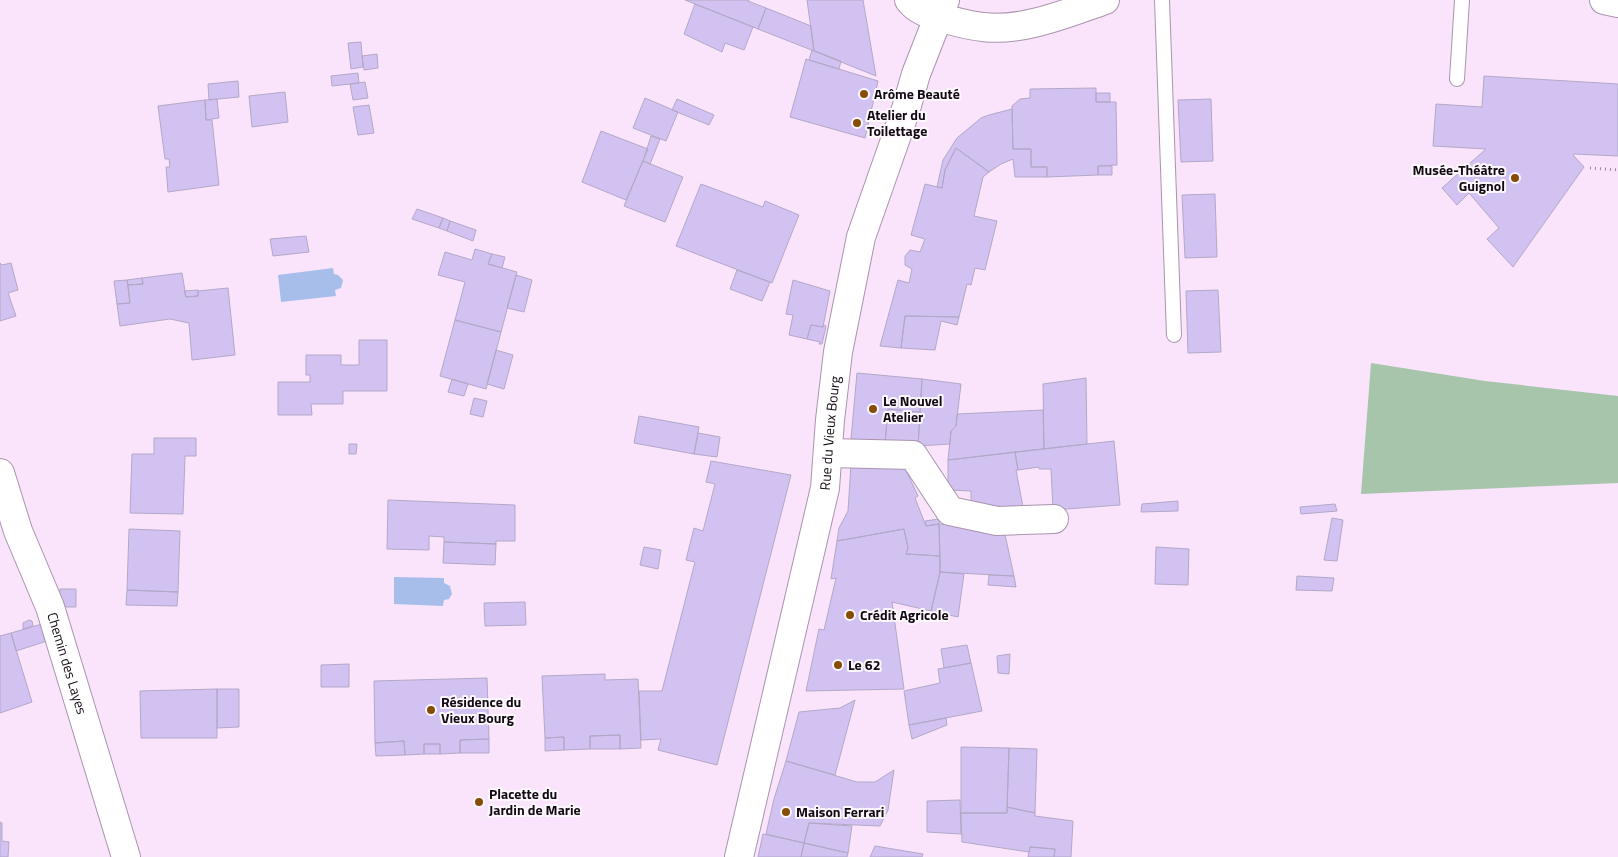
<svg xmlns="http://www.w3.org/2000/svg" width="1618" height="857" font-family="'Titillium Web',sans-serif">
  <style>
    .green { fill: #a7c5ab }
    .water { fill: #a8beea }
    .building { fill: #d2c2f1; stroke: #b3a8c8 }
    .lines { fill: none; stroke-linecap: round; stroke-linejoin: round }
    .service-casing { stroke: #aa93ae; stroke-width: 16 }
    .minor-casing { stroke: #aa93ae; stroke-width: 30 }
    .primary-casing { stroke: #aa93ae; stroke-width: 30 }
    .path { stroke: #98889a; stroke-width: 3; stroke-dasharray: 1 4; stroke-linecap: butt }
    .service { stroke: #fff; stroke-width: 14 }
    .minor { stroke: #fff; stroke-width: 28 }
    .primary { stroke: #fff; stroke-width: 28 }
    .poi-dot { fill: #874d04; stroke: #fdf8fd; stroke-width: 2 }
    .labels { text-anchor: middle; stroke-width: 4; stroke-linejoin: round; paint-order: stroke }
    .poi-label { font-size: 14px; font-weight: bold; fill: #120913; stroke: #fdf8fd; text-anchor: start }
    .street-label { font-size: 14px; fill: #120913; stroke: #fdf8fd }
  </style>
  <rect width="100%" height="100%" fill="#f9e4fb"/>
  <path class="green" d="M 1371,363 L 1485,381 L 1618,396 L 1618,483 L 1361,494 Z"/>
  <path class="water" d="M 333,268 L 334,274 L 338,275 L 343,280 L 341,288 L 335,290 L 336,296 L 281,302 L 278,275 Z
    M 394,577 L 444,578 L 444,583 L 450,586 L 452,594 L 449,599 L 444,600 L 443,606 L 394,604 Z"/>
  <path class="building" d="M 685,0 L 749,0 L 748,1 L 766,8 L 758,29 Z
    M 807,0 L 863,0 L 876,76 L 814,51 Z
    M 695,4 L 753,27 L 744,50 L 725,43 L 722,52 L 684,34 Z
    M 766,8 L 811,26 L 814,51 L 758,29 Z
    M 361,42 L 363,67 L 351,69 L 348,43 Z
    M 812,50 L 841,61 L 839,69 L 809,60 Z
    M 377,54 L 378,68 L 364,70 L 362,56 Z
    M 806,59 L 878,81 L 865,138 L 790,117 Z
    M 358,73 L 359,83 L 332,86 L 331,76 Z
    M 1484,76 L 1618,84 L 1618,156 L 1574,154 L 1573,155 L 1584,167 L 1513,267 L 1487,239 L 1499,228 L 1469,193 L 1457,205 L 1442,188 L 1486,149 L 1433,146 L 1436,104 L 1482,107 Z
    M 238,81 L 239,97 L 209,100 L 208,84 Z
    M 365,82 L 368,98 L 353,100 L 350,84 Z
    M 1096,88 L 1096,102 L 1116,102 L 1117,165 L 1098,166 L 1098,175 L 1047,177 L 1047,167 L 1031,167 L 1031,149 L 1013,149 L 1012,106 L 1020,99 L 1030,98 L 1030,89 Z
    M 285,92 L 288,122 L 252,127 L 249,96 Z
    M 1096,93 L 1110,93 L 1110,102 L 1096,102 Z
    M 645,98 L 678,112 L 666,141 L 633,128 Z
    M 217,99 L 219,118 L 206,120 L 205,100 Z
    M 677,99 L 714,115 L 709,125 L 672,110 Z
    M 1211,99 L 1213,161 L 1181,162 L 1178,100 Z
    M 205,100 L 206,120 L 212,120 L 219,185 L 168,192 L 166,167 L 170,167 L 169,159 L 165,159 L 158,106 Z
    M 369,105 L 374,133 L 358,135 L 353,107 Z
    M 1012,109 L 1013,149 L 1031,149 L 1031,167 L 1047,167 L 1047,177 L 1015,177 L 1013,159 L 1001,164 L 989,172 L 956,148 L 945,170 L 942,188 L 937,187 L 943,160 L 957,138 L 981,118 L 989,115 Z
    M 601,131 L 648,149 L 626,200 L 582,182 Z
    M 651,136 L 660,139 L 650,164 L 643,161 Z
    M 956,148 L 989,172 L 983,177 L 974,216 L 997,221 L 985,270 L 975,268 L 971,285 L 967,284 L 959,317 L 905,316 L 901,348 L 880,346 L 898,280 L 909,283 L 912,269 L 905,265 L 905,256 L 910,250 L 920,252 L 925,239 L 911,235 L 925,184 L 942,188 L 945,170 Z
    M 643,161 L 683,177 L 665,222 L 624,206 Z
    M 1098,166 L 1112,166 L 1112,175 L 1098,175 Z
    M 701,184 L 763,207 L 765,201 L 799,215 L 772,283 L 676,246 Z
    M 1215,194 L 1217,257 L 1185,258 L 1182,195 Z
    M 417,209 L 443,218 L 439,228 L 412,219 Z
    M 443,218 L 450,221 L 447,231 L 439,228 Z
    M 450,221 L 476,230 L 473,241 L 447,231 Z
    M 306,236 L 309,252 L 273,256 L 270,239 Z
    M 475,249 L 492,254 L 488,264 L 517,272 L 501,332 L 455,320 L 465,282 L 438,275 L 445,252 L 472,260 Z
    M 492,254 L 505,257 L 502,268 L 488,264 Z
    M 0,263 L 2,265 L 11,263 L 18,290 L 8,293 L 16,316 L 0,321 Z
    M 737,270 L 770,282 L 762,301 L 730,289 Z
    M 182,273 L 186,297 L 198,296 L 198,291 L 228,288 L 235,355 L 192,360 L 189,323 L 170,319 L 120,326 L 117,304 L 130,303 L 128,285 L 143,284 L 142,278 Z
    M 516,275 L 532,280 L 524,312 L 507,308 Z
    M 142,278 L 143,284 L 128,285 L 127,280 Z
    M 127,280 L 130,303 L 117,304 L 114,281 Z
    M 793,280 L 830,291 L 823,327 L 811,325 L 807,339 L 789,335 L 793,315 L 786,314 Z
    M 198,290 L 198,296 L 186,297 L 184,291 Z
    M 1218,290 L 1221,352 L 1188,353 L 1186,291 Z
    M 905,316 L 959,317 L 957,325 L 941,321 L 935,350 L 901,348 Z
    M 455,320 L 501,332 L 486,389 L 440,376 Z
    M 811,325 L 823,327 L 824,325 L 826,326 L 822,344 L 819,344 L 820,342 L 807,339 Z
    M 359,340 L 387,340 L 387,391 L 343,391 L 343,404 L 311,404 L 312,415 L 278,415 L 278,382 L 310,382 L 310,375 L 306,375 L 306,355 L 341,355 L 341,365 L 359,365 Z
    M 496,350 L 513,355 L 504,389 L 487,384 Z
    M 857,373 L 922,379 L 920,412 L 888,409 L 885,443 L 851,439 Z
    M 1086,378 L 1087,444 L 1044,449 L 1043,384 Z
    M 452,379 L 468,384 L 464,396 L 448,392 Z
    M 922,379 L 961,384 L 956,426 L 951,431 L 950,444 L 918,446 Z
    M 474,398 L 487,401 L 483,417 L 470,414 Z
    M 888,409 L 920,412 L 918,446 L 885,443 Z
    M 1043,410 L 1044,449 L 948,460 L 951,431 L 956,426 L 957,414 Z
    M 639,416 L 699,427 L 694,454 L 634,443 Z
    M 698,433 L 720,437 L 717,457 L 694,454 Z
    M 154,438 L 196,438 L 196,456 L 185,456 L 183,514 L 130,513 L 132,454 L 154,454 Z
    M 1114,441 L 1120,505 L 1053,510 L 1051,469 L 1039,469 L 1039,467 L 1018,470 L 1015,452 Z
    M 349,444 L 357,444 L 356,454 L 349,454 Z
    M 1015,452 L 1018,470 L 1016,470 L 1024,512 L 997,513 L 971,501 L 971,491 L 948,490 L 948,460 Z
    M 711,461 L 791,475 L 717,765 L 658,750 L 661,739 L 641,740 L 639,691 L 662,691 L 695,562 L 686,560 L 694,528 L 703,531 L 715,484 L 706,482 Z
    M 851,464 L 904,466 L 918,496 L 915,498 L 926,526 L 939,524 L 940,556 L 906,554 L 908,548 L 904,529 L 837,541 L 839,528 L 848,511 Z
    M 388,500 L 515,505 L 515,541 L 496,541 L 496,544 L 444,542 L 444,537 L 429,536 L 429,550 L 387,549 Z
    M 1178,501 L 1178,511 L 1141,512 L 1142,504 Z
    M 1335,504 L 1337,511 L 1301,514 L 1300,507 Z
    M 1332,518 L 1343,520 L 1337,561 L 1324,560 Z
    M 939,519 L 939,524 L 926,526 L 925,521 Z
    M 939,524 L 1004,530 L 1014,576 L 940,572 Z
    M 129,529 L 180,531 L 178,592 L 127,590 Z
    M 904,529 L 908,548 L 906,554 L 940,556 L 940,573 L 931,611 L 892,602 L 904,689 L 806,691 L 819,629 L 824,630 L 836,578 L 831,579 L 837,541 Z
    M 444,542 L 496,544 L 495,565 L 443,563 Z
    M 644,547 L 661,550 L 658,569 L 640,565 Z
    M 1156,547 L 1189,549 L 1188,585 L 1155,584 Z
    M 940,572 L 964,574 L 958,617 L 931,611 Z
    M 989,575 L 1014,576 L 1016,587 L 988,585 Z
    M 1297,576 L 1334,578 L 1332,591 L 1296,590 Z
    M 60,589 L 76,589 L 76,607 L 59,607 Z
    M 127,590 L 178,592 L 177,606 L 126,605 Z
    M 525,602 L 526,625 L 485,626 L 484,603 Z
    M 29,620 L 32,621 L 33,626 L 23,629 L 23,623 Z
    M 42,624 L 47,641 L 16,651 L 11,633 Z
    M 11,633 L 32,702 L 0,713 L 0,636 Z
    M 967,645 L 971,663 L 944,668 L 941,649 Z
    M 1010,654 L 1009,674 L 998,673 L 997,656 Z
    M 971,663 L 982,711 L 909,725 L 904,691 L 940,683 L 938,669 Z
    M 349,664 L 349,687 L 321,687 L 321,665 Z
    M 605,674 L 605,680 L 638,679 L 641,748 L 620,749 L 620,735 L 590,736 L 590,749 L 564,750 L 564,737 L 545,738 L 542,676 Z
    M 487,678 L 489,739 L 460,740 L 460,753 L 440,754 L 440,744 L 424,744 L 424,754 L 405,755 L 404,741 L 375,743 L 374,681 Z
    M 217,689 L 217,738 L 141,738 L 140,691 Z
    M 217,689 L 239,689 L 239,727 L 217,728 Z
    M 855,700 L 835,775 L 786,761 L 799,712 L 840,708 Z
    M 946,718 L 947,725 L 912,739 L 909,725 Z
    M 620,735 L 620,749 L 590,749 L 590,736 Z
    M 564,737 L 564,750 L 545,751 L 545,738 Z
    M 489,739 L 489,753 L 460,753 L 460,740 Z
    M 404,741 L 405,755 L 376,756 L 375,743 Z
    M 424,744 L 440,744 L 440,754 L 424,754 Z
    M 961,747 L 1009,748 L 1007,813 L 961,813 Z
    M 1009,748 L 1037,749 L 1035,813 L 1007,807 Z
    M 786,761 L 857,782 L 875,782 L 894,770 L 888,810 L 880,826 L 809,823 L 804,843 L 766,834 L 774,799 Z
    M 960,800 L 961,834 L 927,832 L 927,801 Z
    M 1007,807 L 1035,813 L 1035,816 L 1073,821 L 1071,857 L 1054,857 L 1055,849 L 1030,847 L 1029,852 L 962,842 L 961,813 L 1007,813 Z
    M 0,822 L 2,823 L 2,841 L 9,842 L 8,857 L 0,857 Z
    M 809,823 L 852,826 L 848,853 L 804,843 Z
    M 763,834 L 804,843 L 801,857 L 758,857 Z
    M 804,843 L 848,853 L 847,857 L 801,857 Z
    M 875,846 L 923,854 L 922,857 L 870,857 Z
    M 1030,847 L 1055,849 L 1054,857 L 1028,857 Z"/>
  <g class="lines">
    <defs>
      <path id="service" d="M 1162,0 L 1174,335
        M 1457,79 L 1462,0"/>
      <g id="minor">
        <path d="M 828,453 L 913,455 L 950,511 L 997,521 L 1054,519"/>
        <path id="s1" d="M 0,473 L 18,531 L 50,607 L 126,857"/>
        <path id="s2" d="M 739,857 L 825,488 L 830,420 L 838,352 L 861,237 L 906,109 L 916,74 L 945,0"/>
      </g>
      <path id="primary" d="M 909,0 C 917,11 932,15 945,19 C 957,22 970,26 983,27 C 1022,32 1068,13 1105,0
        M 1604,0 L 1618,3"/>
    </defs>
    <use href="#service" class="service-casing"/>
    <use href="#minor" class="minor-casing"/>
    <use href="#primary" class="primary-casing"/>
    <path class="path" d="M 1590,168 L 1618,170"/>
    <use href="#service" class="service"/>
    <use href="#minor" class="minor"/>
    <use href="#primary" class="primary"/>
  </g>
  <g class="poi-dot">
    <circle cx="864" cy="94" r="5"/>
    <circle cx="857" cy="123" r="5"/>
    <circle cx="1515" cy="178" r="5"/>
    <circle cx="873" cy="409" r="5"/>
    <circle cx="850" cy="615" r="5"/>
    <circle cx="838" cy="665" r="5"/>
    <circle cx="431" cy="710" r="5"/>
    <circle cx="479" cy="802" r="5"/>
    <circle cx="786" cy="812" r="5"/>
  </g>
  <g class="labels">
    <g class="poi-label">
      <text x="874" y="99">Arôme Beauté</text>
      <text x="867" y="120">Atelier du<tspan x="867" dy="16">Toilettage</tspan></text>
      <text x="1505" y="175" text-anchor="end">Musée-Théâtre<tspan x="1505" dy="16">Guignol</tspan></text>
      <text x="883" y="406">Le Nouvel<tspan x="883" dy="16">Atelier</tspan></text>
      <text x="860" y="620">Crédit Agricole</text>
      <text x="848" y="670">Le 62</text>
      <text x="441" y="707">Résidence du<tspan x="441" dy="16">Vieux Bourg</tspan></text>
      <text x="489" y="799">Placette du<tspan x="489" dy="16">Jardin de Marie</tspan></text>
      <text x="796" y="817">Maison Ferrari</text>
    </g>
    <g class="street-label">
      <text dy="5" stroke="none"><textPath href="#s2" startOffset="434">Rue du Vieux Bourg</textPath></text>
      <text dy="5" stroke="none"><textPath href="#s1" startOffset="202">Chemin des Layes</textPath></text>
    </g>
  </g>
</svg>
